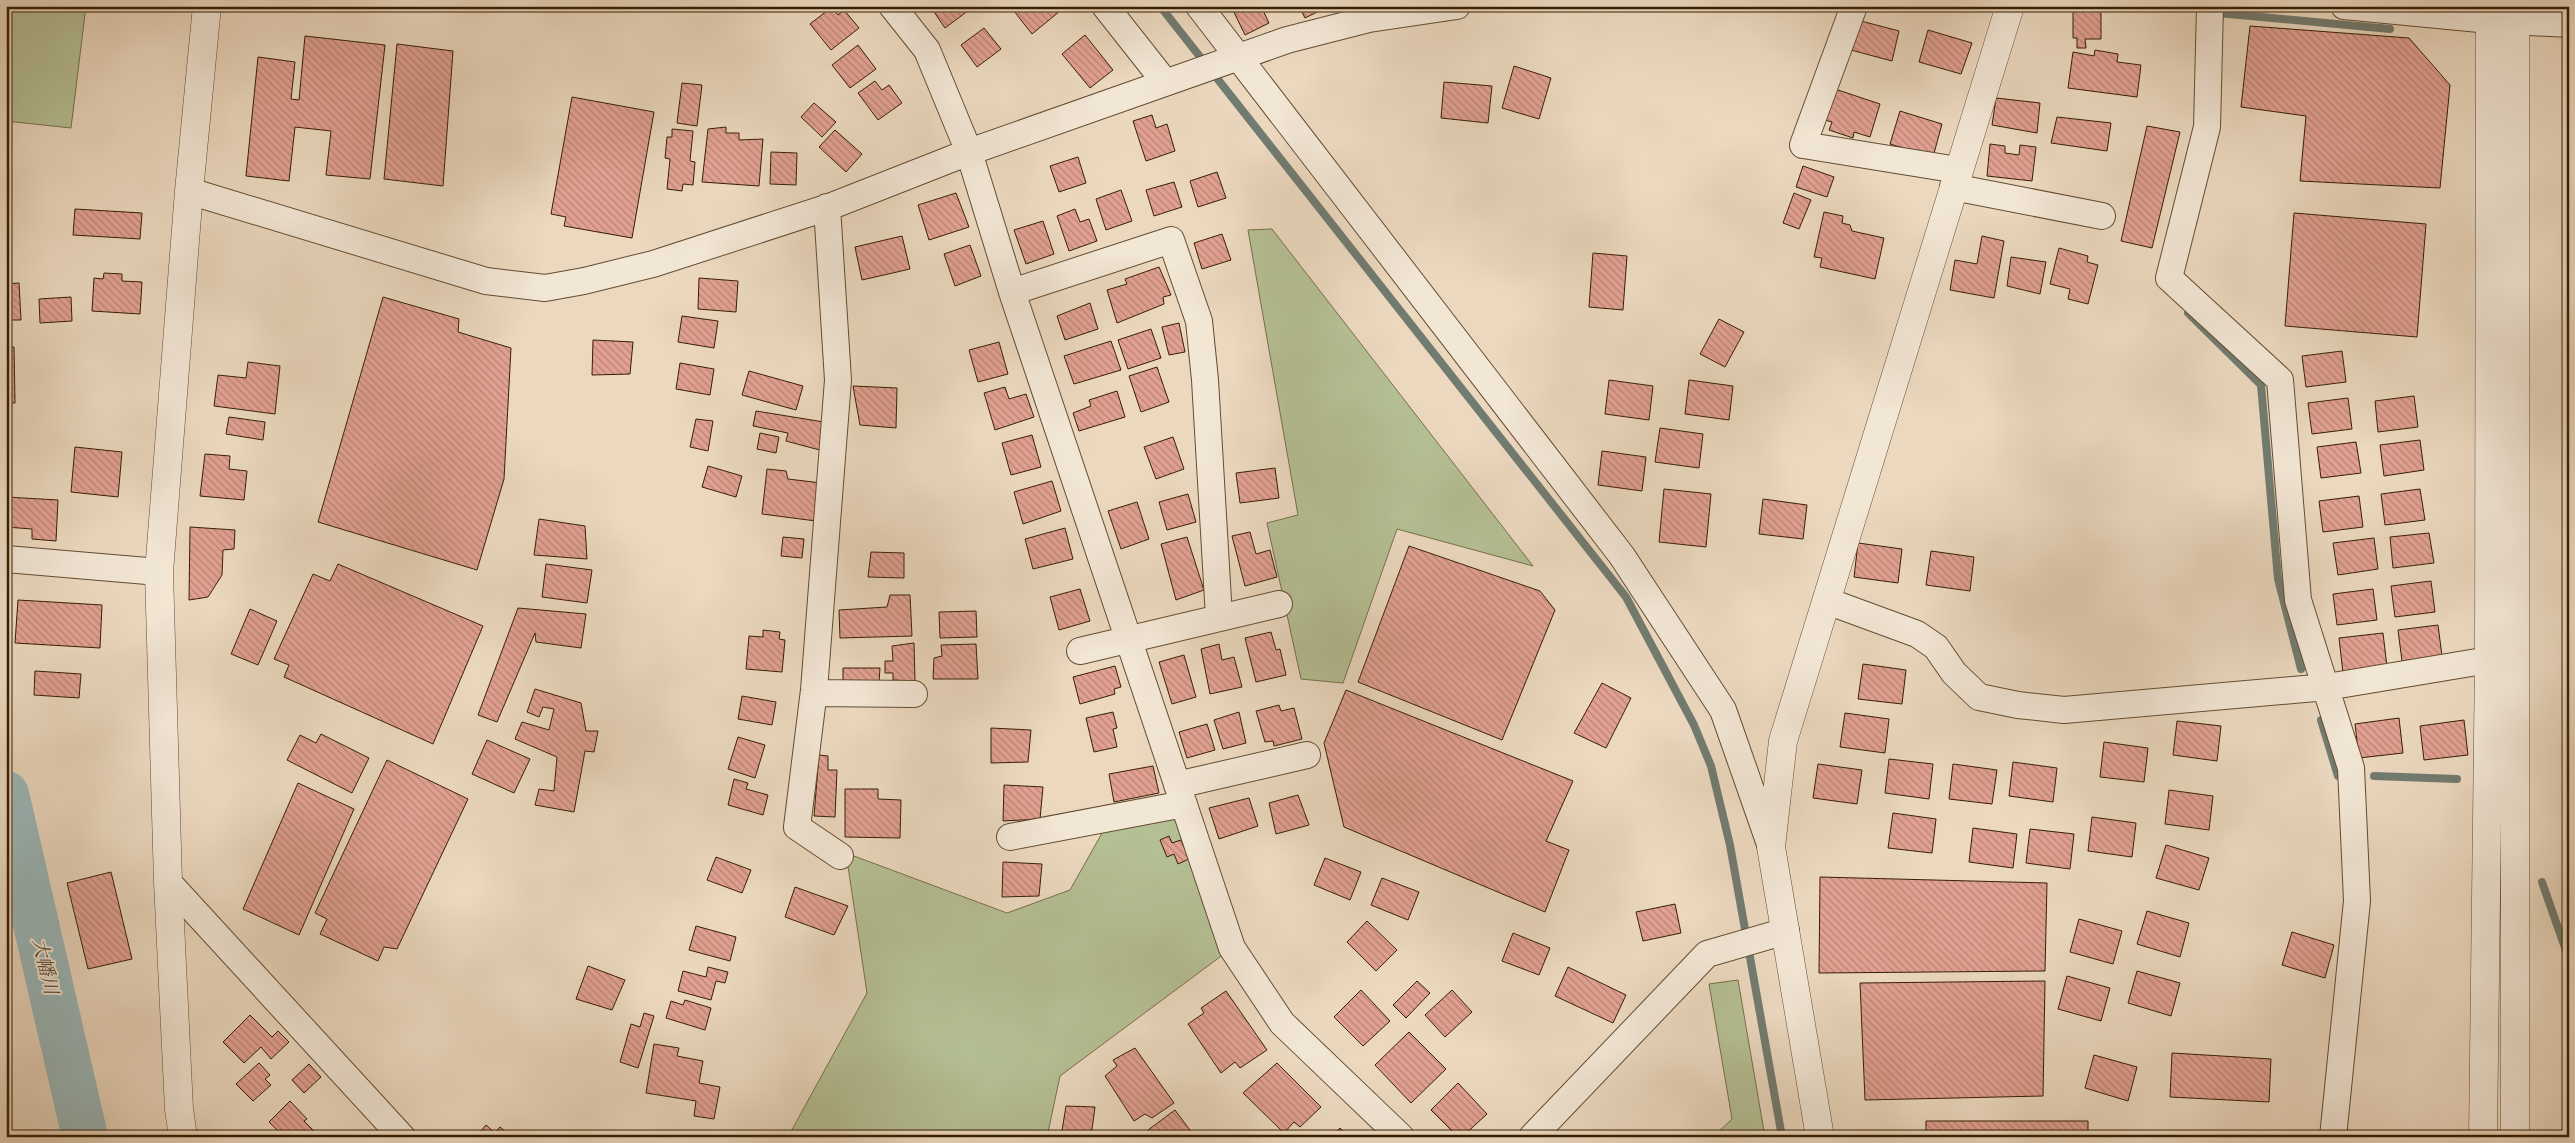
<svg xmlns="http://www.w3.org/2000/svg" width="2575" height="1143" font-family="'Sorts Mill Goudy','Noto Serif JP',serif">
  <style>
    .green { fill: #b5bf94; stroke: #766f4a }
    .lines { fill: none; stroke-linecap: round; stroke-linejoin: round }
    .stream { stroke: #727b70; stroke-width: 8 }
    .river { stroke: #9ab8ba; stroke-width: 46 }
    .building { fill: url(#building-back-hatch); stroke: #371f01 }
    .minor-casing { stroke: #644d30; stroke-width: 28 }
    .tertiary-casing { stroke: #644d30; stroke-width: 29 }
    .minor { stroke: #f2e6d5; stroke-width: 26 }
    .tertiary { stroke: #f2e6d5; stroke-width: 28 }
    .labels { text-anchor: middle; stroke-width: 4; stroke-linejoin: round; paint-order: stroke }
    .water-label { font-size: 19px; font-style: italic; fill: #554d38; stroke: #f2e6d5 }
  </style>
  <defs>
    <pattern id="building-back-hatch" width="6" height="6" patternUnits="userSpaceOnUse" patternTransform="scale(1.25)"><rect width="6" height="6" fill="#e2a192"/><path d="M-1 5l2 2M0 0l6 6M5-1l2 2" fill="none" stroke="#b88375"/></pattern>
  </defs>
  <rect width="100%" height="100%" fill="#ebd8bf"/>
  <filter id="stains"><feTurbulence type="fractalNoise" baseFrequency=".004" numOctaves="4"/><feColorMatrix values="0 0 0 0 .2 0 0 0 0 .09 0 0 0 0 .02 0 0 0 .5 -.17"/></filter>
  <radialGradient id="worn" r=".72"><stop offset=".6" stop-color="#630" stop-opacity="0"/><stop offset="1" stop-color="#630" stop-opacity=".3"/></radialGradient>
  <path class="green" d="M 6,6 L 86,6 L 71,128 L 6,121 Z
    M 1272,229 L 1533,566 L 1397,529 L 1343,683 L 1301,679 L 1267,523 L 1298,515 L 1248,230 Z
    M 1172,806 L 1232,948 L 1060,1076 L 1047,1137 L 788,1137 L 867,993 L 846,853 L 1007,913 L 1070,890 L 1106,826 Z
    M 1738,980 L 1765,1137 L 1713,1137 L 1732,1119 L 1709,984 Z"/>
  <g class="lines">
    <path class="stream" d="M 1160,6 L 1626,597 L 1694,725 L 1711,766 L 1730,845 L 1782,1137
      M 2218,17 L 2218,13 L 2390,29
      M 2188,313 L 2261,385 L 2278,579 L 2301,669
      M 2321,720 L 2338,776
      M 2374,776 L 2457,779
      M 2542,882 L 2569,959"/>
    <path class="river" d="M 6,794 L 85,1137"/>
  </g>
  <path class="building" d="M 930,6 L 966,6 L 969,10 L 945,28 Z
    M 1010,6 L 1056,6 L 1060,11 L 1032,34 Z
    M 1231,6 L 1261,6 L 1269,23 L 1245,35 Z
    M 1299,6 L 1329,6 L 1305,18 Z
    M 2073,6 L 2101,6 L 2101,39 L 2085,39 L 2086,48 L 2077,48 L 2077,38 L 2073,38 Z
    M 832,7 L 838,15 L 844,10 L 859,28 L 831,50 L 810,24 Z
    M 1861,21 L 1899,31 L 1892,61 L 1851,50 Z
    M 2250,26 L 2409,38 L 2450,85 L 2440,188 L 2300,181 L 2306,116 L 2241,107 Z
    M 984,28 L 1001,49 L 977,67 L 961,45 Z
    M 1928,30 L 1972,43 L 1961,74 L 1919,62 Z
    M 1085,35 L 1113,70 L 1090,88 L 1062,54 Z
    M 305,36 L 385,45 L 370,179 L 326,175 L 331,131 L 295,127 L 289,181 L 246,176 L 258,57 L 295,62 L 291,99 L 299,100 Z
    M 397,44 L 453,51 L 443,186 L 384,179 Z
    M 858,45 L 876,69 L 850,88 L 832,65 Z
    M 2095,50 L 2118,54 L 2117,62 L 2141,65 L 2137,97 L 2068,88 L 2073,52 L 2094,56 Z
    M 1514,66 L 1551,78 L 1539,119 L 1502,108 Z
    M 875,81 L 882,90 L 889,85 L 902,103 L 878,120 L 858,93 Z
    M 1444,82 L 1492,86 L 1488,123 L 1441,118 Z
    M 682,83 L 702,85 L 697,126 L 677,123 Z
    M 1835,89 L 1880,104 L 1870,137 L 1854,132 L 1853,138 L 1829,130 L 1832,122 L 1825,120 Z
    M 572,97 L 654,112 L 632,238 L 564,226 L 566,217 L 551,214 Z
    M 1996,98 L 2040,103 L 2037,133 L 1992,125 Z
    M 814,103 L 836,122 L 822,137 L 801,117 Z
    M 1900,111 L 1942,124 L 1933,157 L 1890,144 Z
    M 1152,115 L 1156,128 L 1167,124 L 1175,151 L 1146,161 L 1133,121 Z
    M 2057,117 L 2111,123 L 2107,151 L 2051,143 Z
    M 2147,126 L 2180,132 L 2152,248 L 2121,241 Z
    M 726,127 L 726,133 L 739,133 L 739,140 L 763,139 L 759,186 L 702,182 L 708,129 Z
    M 672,129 L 693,131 L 690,161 L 695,162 L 693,185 L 683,184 L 682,191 L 667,189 L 670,159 L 665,158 L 667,137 L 672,137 Z
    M 835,130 L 862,154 L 846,172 L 819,147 Z
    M 1990,144 L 2005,146 L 2005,153 L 2019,155 L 2020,145 L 2036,147 L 2032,181 L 1987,176 Z
    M 771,152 L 797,153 L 796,185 L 770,184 Z
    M 1078,157 L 1086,183 L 1059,192 L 1050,166 Z
    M 1803,166 L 1834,177 L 1827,197 L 1796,187 Z
    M 1217,172 L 1226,198 L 1198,207 L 1190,181 Z
    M 1174,182 L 1182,207 L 1154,216 L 1146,190 Z
    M 1121,190 L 1132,221 L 1106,230 L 1096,199 Z
    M 956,193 L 969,227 L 929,240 L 918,205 Z
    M 1794,193 L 1811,200 L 1799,229 L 1783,223 Z
    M 75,209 L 142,213 L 140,239 L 73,235 Z
    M 1075,209 L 1080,222 L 1089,219 L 1097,241 L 1069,251 L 1057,216 Z
    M 1824,212 L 1843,216 L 1842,223 L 1850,225 L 1852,231 L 1884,238 L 1875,279 L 1820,267 L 1822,258 L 1814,257 Z
    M 2294,213 L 2426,224 L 2417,337 L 2285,326 Z
    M 1043,221 L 1054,254 L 1026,264 L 1014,230 Z
    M 1222,234 L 1231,260 L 1202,269 L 1194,243 Z
    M 902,236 L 910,269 L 862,280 L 855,247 Z
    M 1982,236 L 2004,241 L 1994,298 L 1950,290 L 1955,260 L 1977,264 Z
    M 970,245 L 981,276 L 955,286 L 944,254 Z
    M 2059,248 L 2088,256 L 2087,262 L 2098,265 L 2088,304 L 2068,299 L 2070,289 L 2050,284 Z
    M 1593,253 L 1627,256 L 1623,310 L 1589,307 Z
    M 2011,257 L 2046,262 L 2040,294 L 2007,286 Z
    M 1159,267 L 1171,295 L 1163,297 L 1164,304 L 1117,323 L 1107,290 L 1127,284 L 1125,279 Z
    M 104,273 L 122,274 L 122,281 L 142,282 L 140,314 L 92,311 L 94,278 L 103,279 Z
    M 699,278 L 738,281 L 736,312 L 698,309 Z
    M 19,283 L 21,320 L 6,320 L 6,284 Z
    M 71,297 L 72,321 L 40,323 L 39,299 Z
    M 383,297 L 459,319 L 458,332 L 511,348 L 504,479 L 477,570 L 318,522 Z
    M 1090,303 L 1098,329 L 1065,340 L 1057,316 Z
    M 682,316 L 718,321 L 714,348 L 678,342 Z
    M 1719,319 L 1744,332 L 1725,367 L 1700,354 Z
    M 1179,323 L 1185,352 L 1169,355 L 1162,327 Z
    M 1151,329 L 1161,358 L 1128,369 L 1118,340 Z
    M 593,340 L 633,342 L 630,374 L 592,375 Z
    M 1111,341 L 1121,370 L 1074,384 L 1064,356 Z
    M 999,342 L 1008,374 L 978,382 L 969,350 Z
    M 6,347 L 14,347 L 15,403 L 6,403 Z
    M 2342,351 L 2346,382 L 2306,387 L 2302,356 Z
    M 248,362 L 280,366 L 275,414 L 214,406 L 218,375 L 246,378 Z
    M 680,363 L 714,369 L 710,395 L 676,389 Z
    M 1157,367 L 1169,402 L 1141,412 L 1129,376 Z
    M 749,371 L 803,386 L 796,410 L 742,395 Z
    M 1609,380 L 1653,386 L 1649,420 L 1605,414 Z
    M 1689,380 L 1733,386 L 1729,420 L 1685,414 Z
    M 853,386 L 897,388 L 896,428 L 860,425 Z
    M 1005,387 L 1009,399 L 1026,394 L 1034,417 L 995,430 L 984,393 Z
    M 1117,391 L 1125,417 L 1079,431 L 1073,413 L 1091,406 L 1089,400 Z
    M 2414,396 L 2418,427 L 2378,432 L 2375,401 Z
    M 2348,398 L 2352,429 L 2312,434 L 2308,403 Z
    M 756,411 L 830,423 L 827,452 L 786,441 L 788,433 L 753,426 Z
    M 229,417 L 265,422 L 263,440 L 226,434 Z
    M 696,419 L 713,421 L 708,451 L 690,447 Z
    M 1660,428 L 1703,434 L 1699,468 L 1655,462 Z
    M 760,433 L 779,437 L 776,453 L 757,449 Z
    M 1032,435 L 1041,467 L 1011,475 L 1002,443 Z
    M 1173,437 L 1184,469 L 1156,479 L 1144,447 Z
    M 2420,440 L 2424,470 L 2384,476 L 2380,445 Z
    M 2356,442 L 2361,473 L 2321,478 L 2317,447 Z
    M 75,447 L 122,452 L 118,497 L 71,492 Z
    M 1602,451 L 1646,457 L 1642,491 L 1598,485 Z
    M 205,454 L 230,456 L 229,469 L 247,471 L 244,500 L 200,496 Z
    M 708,466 L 742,476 L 736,497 L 702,487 Z
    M 1275,468 L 1279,498 L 1240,503 L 1236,473 Z
    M 767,469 L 786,471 L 788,479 L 821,483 L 816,521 L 762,514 Z
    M 1052,481 L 1061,511 L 1023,524 L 1014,492 Z
    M 1664,489 L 1711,494 L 1706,547 L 1659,542 Z
    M 2420,489 L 2425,520 L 2385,525 L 2381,494 Z
    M 1188,494 L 1196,522 L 1167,530 L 1159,502 Z
    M 2359,496 L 2363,527 L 2323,532 L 2319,501 Z
    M 6,497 L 58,500 L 56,541 L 32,539 L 32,529 L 6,527 Z
    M 1763,499 L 1807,505 L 1803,539 L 1759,534 Z
    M 1137,502 L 1149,539 L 1121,549 L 1108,511 Z
    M 539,519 L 585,526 L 587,559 L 534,555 Z
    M 190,527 L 235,530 L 234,549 L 223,550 L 222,575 L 208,597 L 189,600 Z
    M 1065,528 L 1073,559 L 1033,569 L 1025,539 Z
    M 1250,532 L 1256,554 L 1270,550 L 1277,577 L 1245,586 L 1232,536 Z
    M 2429,533 L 2434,563 L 2393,568 L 2390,537 Z
    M 783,537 L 804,539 L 802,558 L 781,556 Z
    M 1187,537 L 1204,590 L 1176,600 L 1161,544 Z
    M 2374,538 L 2378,569 L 2338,575 L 2333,543 Z
    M 1858,543 L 1902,549 L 1898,583 L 1854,577 Z
    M 1409,546 L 1540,591 L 1555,610 L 1502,740 L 1358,682 Z
    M 1931,551 L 1974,557 L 1970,591 L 1926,585 Z
    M 871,552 L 904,553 L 904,578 L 868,577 Z
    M 338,564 L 483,626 L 433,744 L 284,677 L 289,665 L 274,659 L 313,574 L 330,581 Z
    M 546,564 L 592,570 L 587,603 L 542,597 Z
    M 2431,581 L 2435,612 L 2395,617 L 2391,586 Z
    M 1080,589 L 1090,621 L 1059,630 L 1050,597 Z
    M 2373,589 L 2377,620 L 2337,625 L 2333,594 Z
    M 890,595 L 910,595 L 912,636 L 840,638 L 839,610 L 887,607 Z
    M 18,600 L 102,605 L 100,648 L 15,643 Z
    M 518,608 L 586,614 L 581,648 L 536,642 L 535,633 L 497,722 L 478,715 Z
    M 250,609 L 277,621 L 258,665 L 231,654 Z
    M 976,611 L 977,637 L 940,638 L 939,612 Z
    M 2438,625 L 2442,656 L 2402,661 L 2398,630 Z
    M 763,630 L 780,632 L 779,639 L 785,640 L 782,672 L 746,669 L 749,636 L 763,637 Z
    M 1271,632 L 1276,650 L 1280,649 L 1286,675 L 1256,682 L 1245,638 Z
    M 2383,633 L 2387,667 L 2343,673 L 2339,638 Z
    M 914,643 L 915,681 L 893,680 L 893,673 L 885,673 L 885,661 L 893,661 L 892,646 Z
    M 976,644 L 978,679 L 933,679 L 934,658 L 942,656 L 941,645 Z
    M 1219,644 L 1222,660 L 1234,657 L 1242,687 L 1210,694 L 1201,649 Z
    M 1184,655 L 1196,697 L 1172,704 L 1159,662 Z
    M 1863,664 L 1906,670 L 1902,704 L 1858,699 Z
    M 1115,666 L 1121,687 L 1114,689 L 1115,694 L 1080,704 L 1073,677 Z
    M 843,668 L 880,668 L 879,682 L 843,682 Z
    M 35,671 L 81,674 L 79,698 L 34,695 Z
    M 1602,683 L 1631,698 L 1606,748 L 1574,733 Z
    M 535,689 L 581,703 L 586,731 L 598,731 L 594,752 L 585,751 L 574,812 L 535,805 L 539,789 L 554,791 L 557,757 L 515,739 L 522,722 L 549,730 L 554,709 L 543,707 L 539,717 L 527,712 Z
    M 1346,690 L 1573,781 L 1546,841 L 1569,850 L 1545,912 L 1344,827 L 1324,743 Z
    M 742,696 L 776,702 L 772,725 L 738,719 Z
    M 1279,705 L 1281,711 L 1294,708 L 1302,739 L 1274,746 L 1273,741 L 1265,742 L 1256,711 Z
    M 1113,712 L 1117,728 L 1113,729 L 1117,747 L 1094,752 L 1086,718 Z
    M 1239,712 L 1246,743 L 1223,749 L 1214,720 Z
    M 1845,713 L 1889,719 L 1885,753 L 1840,747 Z
    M 2399,718 L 2403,753 L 2359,758 L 2355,724 Z
    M 2464,720 L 2468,755 L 2424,760 L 2420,726 Z
    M 2177,721 L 2221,726 L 2217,761 L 2173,755 Z
    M 1207,724 L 1215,750 L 1187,758 L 1179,732 Z
    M 991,728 L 1031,730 L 1028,762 L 991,763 Z
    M 321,734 L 369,758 L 352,793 L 287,760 L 300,735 L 316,743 Z
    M 738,737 L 765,745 L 755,778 L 728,769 Z
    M 487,740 L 530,759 L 514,793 L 472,774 Z
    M 2104,742 L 2148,748 L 2144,782 L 2100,777 Z
    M 819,755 L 828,756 L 828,770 L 837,770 L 835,817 L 814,816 Z
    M 1889,759 L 1933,764 L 1929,799 L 1885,793 Z
    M 387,760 L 468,799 L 397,949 L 384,947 L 378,961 L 320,934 L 327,919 L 315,913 Z
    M 2013,762 L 2057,768 L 2053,802 L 2009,796 Z
    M 1818,764 L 1862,770 L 1857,804 L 1813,798 Z
    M 1953,764 L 1997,770 L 1992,804 L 1949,799 Z
    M 1153,766 L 1159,793 L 1114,802 L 1109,774 Z
    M 734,779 L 748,783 L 746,789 L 768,795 L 763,815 L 728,805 Z
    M 298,783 L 354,809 L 299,935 L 243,909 Z
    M 1004,785 L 1043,787 L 1040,819 L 1003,821 Z
    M 845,789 L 878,789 L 878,799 L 901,800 L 900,838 L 845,837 Z
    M 2169,790 L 2213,796 L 2209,830 L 2165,824 Z
    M 1298,795 L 1309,825 L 1276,834 L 1269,803 Z
    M 1249,798 L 1258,826 L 1219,839 L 1209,808 Z
    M 1893,813 L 1936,819 L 1932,853 L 1888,848 Z
    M 2092,817 L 2136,823 L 2132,857 L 2088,851 Z
    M 1973,828 L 2017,834 L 2013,868 L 1969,862 Z
    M 2030,829 L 2074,834 L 2070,869 L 2026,863 Z
    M 1169,836 L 1172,843 L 1181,840 L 1189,859 L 1178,864 L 1174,854 L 1167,857 L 1160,840 Z
    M 2166,845 L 2209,858 L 2199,890 L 2156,878 Z
    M 716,857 L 751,870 L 742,893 L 707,880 Z
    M 1325,858 L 1361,872 L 1350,900 L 1314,885 Z
    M 1003,862 L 1042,864 L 1039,896 L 1002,897 Z
    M 111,872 L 132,959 L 88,969 L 67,883 Z
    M 1820,877 L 2047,883 L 2045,971 L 1819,973 Z
    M 1382,878 L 1419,892 L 1408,920 L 1371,905 Z
    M 795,887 L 848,906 L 834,935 L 785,917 Z
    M 1675,904 L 1681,933 L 1643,941 L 1636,912 Z
    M 2147,911 L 2189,923 L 2180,957 L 2137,944 Z
    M 2079,919 L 2122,931 L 2113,964 L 2070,952 Z
    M 1367,921 L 1397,950 L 1376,971 L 1347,942 Z
    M 696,926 L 736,937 L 730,961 L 689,950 Z
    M 2292,932 L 2334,945 L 2325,978 L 2282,965 Z
    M 1513,933 L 1550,948 L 1539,975 L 1502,961 Z
    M 588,966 L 625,980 L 612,1010 L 576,999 Z
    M 708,967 L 728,972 L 725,983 L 716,981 L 711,1000 L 678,991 L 683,971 L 706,977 Z
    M 1568,967 L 1626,995 L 1613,1023 L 1555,996 Z
    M 2137,971 L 2180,983 L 2171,1016 L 2128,1003 Z
    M 2067,976 L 2110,988 L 2101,1021 L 2058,1009 Z
    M 1417,981 L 1430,993 L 1406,1018 L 1393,1005 Z
    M 2045,981 L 2043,1096 L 1865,1100 L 1860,983 Z
    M 1361,990 L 1390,1021 L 1363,1046 L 1334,1017 Z
    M 1452,990 L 1472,1012 L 1445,1037 L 1425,1015 Z
    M 1226,991 L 1267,1050 L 1240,1068 L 1235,1062 L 1221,1073 L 1188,1024 L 1204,1013 L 1201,1008 Z
    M 685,1000 L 711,1008 L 705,1030 L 666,1018 L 671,1001 L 683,1005 Z
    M 644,1013 L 654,1016 L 638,1068 L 620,1062 L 631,1024 L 640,1027 Z
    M 250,1015 L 272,1037 L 278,1031 L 289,1042 L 271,1059 L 261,1047 L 244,1063 L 223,1042 Z
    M 1409,1032 L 1446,1069 L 1411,1103 L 1375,1065 Z
    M 654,1044 L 679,1048 L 677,1056 L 703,1061 L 699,1083 L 720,1087 L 714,1119 L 694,1116 L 696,1101 L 646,1093 Z
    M 1135,1048 L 1174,1103 L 1152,1118 L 1145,1114 L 1134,1121 L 1105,1076 L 1117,1066 L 1113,1060 Z
    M 2172,1053 L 2271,1059 L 2269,1102 L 2170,1097 Z
    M 2094,1055 L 2137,1067 L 2128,1101 L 2085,1088 Z
    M 259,1063 L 270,1075 L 265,1079 L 271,1085 L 253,1101 L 236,1084 Z
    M 1277,1063 L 1321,1107 L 1300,1127 L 1294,1122 L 1284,1133 L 1243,1093 Z
    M 309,1064 L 321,1077 L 304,1093 L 292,1080 Z
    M 1458,1083 L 1487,1114 L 1462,1137 L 1458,1137 L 1431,1110 Z
    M 290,1101 L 307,1119 L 304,1121 L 316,1133 L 312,1137 L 284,1137 L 269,1122 Z
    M 1066,1106 L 1095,1107 L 1091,1137 L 1061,1137 Z
    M 1175,1110 L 1195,1137 L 1151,1137 L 1148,1130 Z
    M 1926,1121 L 2088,1121 L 2088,1137 L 1926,1137 Z
    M 486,1125 L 495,1133 L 500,1127 L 512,1137 L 476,1137 Z
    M 1340,1128 L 1348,1137 L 1331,1137 Z"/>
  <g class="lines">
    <defs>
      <path id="minor" d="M 892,6 L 927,50 L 969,152 L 1012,292 L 1232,948 L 1282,1023 L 1401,1137
        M 1105,6 L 1165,82
        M 1199,6 L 1622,556 L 1723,710 L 1771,847
        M 1854,6 L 1803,145 L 1958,170
        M 2210,6 L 2207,127 L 2169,278 L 2280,380 L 2298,600 L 2351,768 L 2357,901 L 2333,1137
        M 2344,6 L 2490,20 L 2569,24
        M 1953,187 L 2102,216
        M 189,191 L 486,281 L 545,288 L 584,281 L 653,264 L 829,207 L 969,152 L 1287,40 L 1369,19 L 1457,6
        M 827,207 L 838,380 L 814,690 L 797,827 L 840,856
        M 1012,292 L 1171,240 L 1199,321 L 1205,380 L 1219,617
        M 6,559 L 159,572
        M 1827,601 L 1917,634 L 1936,647 L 1954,673 L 1979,697 L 2018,705 L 2064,710 L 2327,687 L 2489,660
        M 1080,651 L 1279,604
        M 814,693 L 914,694
        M 1177,785 L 1307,755
        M 1010,837 L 1184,804
        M 168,882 L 402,1137
        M 1532,1137 L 1707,954 L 1786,931"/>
      <path id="tertiary" d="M 183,1137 L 179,1109 L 168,882 L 159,572 L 189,191 L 207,6
        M 1820,1137 L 1771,847 L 1783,741 L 2010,6
        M 2483,1137 L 2489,660 L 2490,6
        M 2515,1137 L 2515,6"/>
    </defs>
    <use href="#minor" class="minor-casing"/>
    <use href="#tertiary" class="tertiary-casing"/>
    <use href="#minor" class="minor"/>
    <use href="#tertiary" class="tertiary"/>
  </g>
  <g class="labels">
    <g class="water-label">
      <text transform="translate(46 966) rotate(77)" y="7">大幡川</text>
    </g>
  </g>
  <rect width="2575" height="1143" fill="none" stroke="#ebd8bf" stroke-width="25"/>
  <rect x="8" y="8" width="2560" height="1128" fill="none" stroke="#371f01" stroke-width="2.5"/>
  <rect x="12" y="12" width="2550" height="1118" fill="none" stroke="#371f01"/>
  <rect width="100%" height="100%" filter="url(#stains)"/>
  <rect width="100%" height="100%" fill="url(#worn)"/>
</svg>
